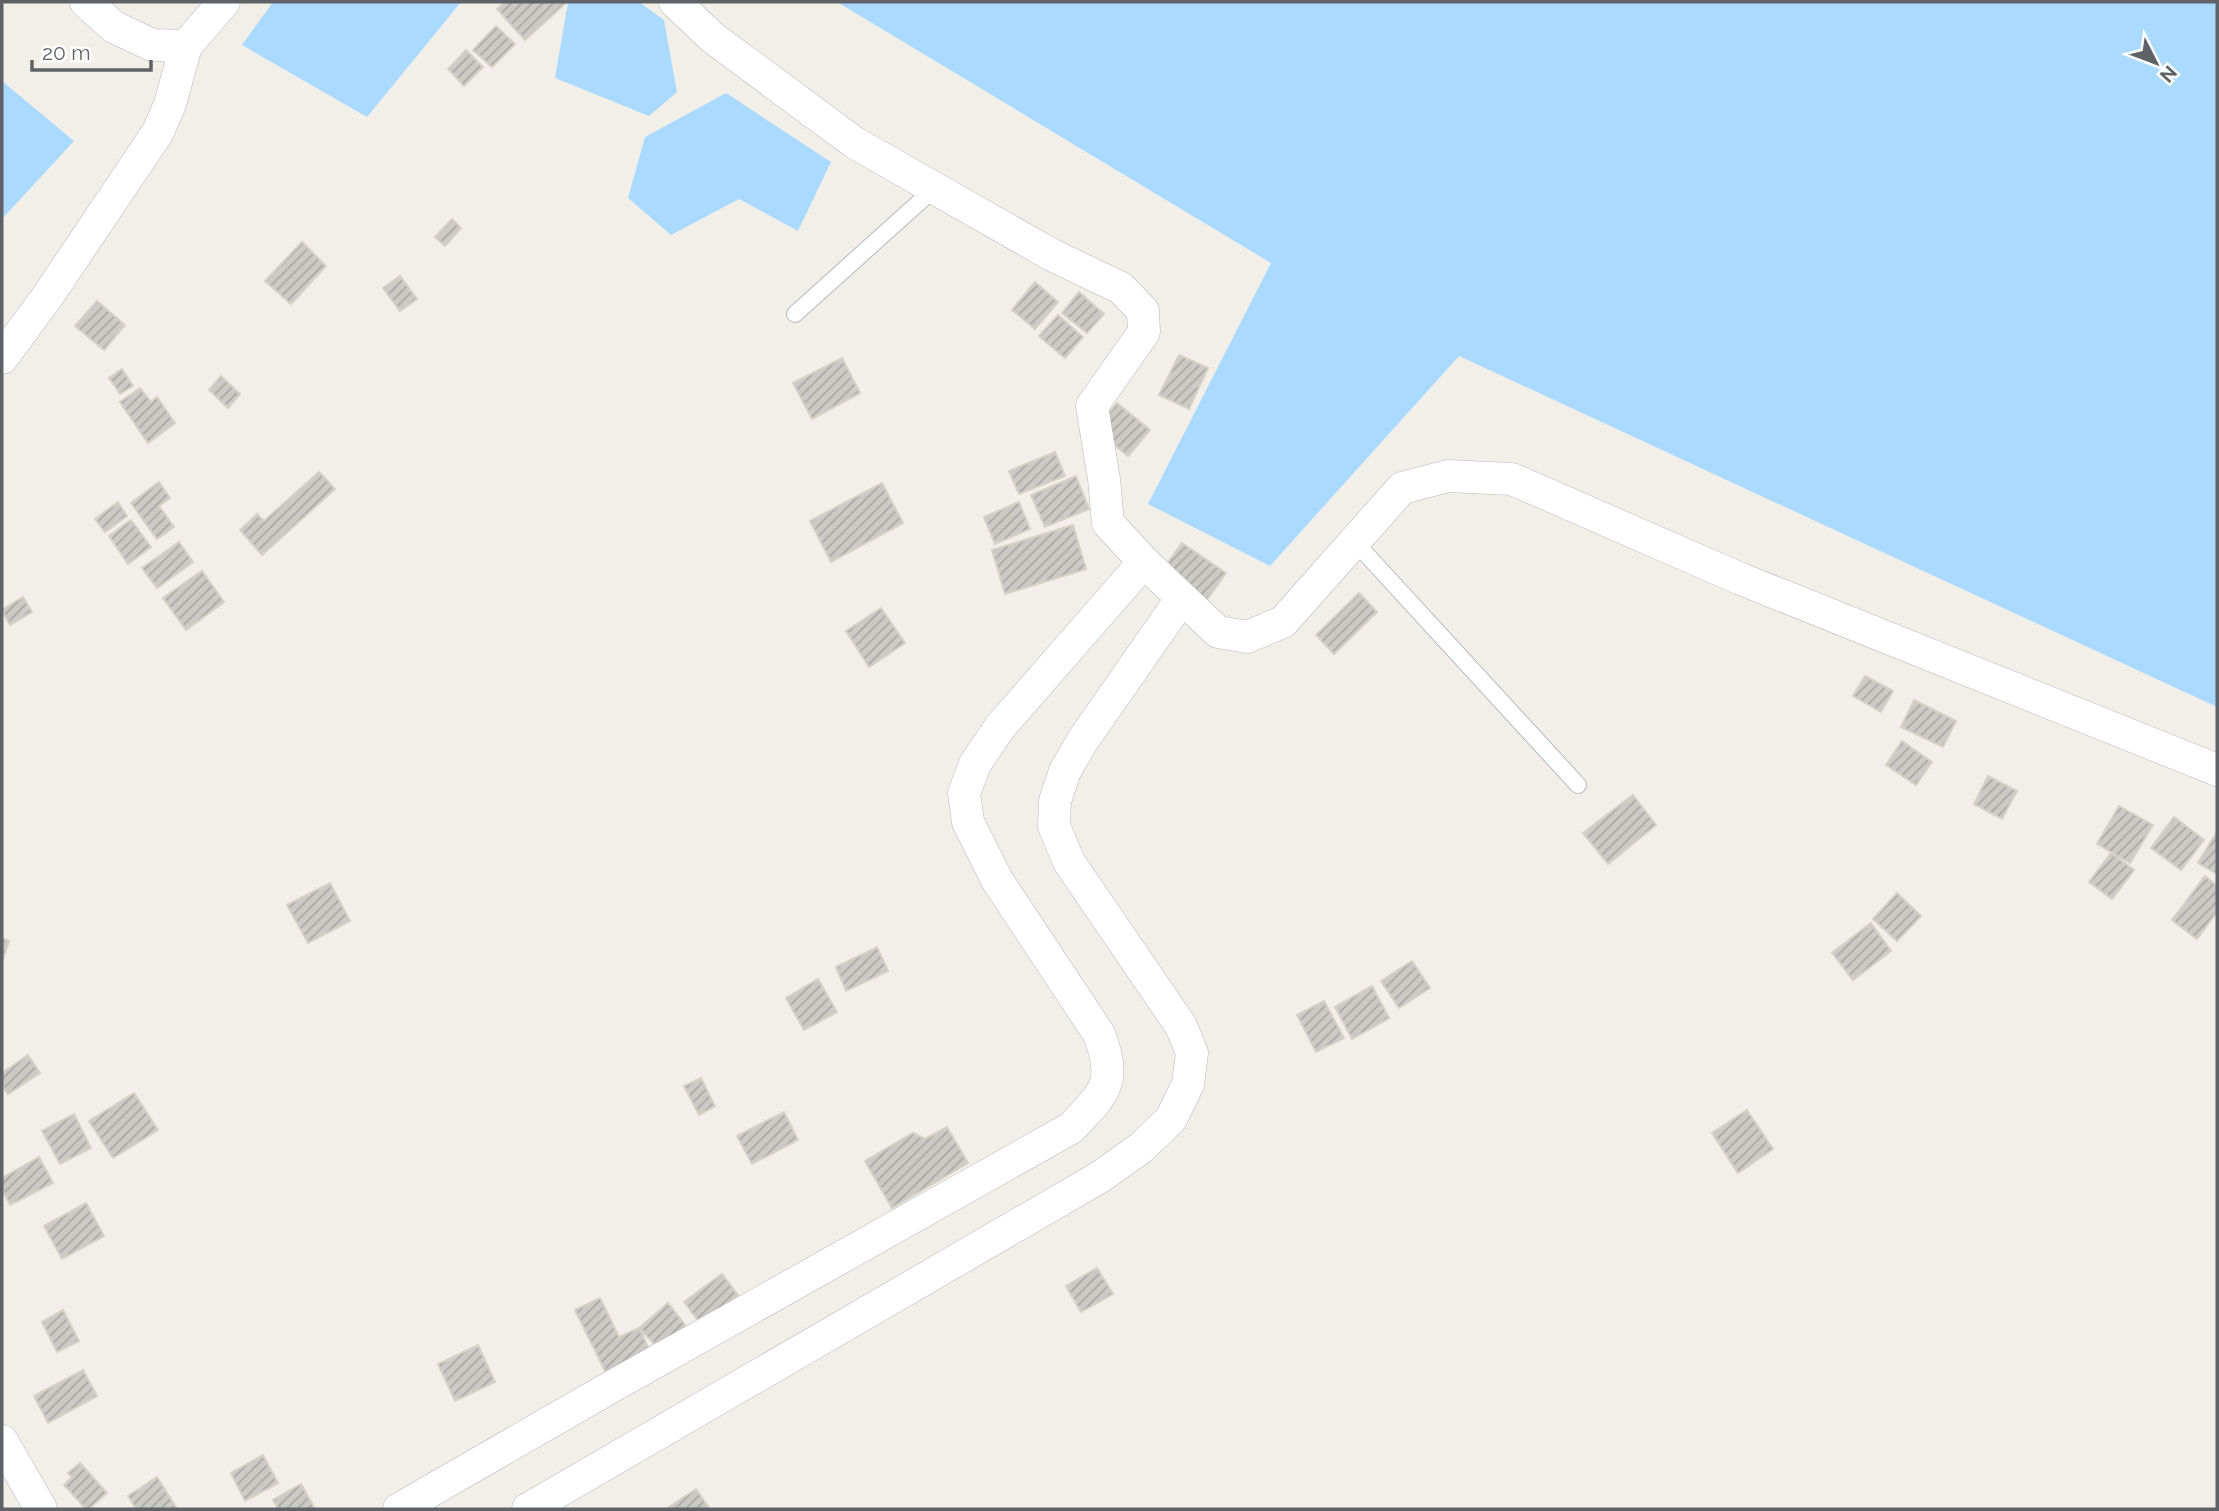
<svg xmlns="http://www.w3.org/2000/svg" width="2219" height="1511" font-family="Raleway,sans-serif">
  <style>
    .water { fill: #aadaff }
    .building { fill: url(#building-hatch); stroke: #d6d1c6; stroke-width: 2 }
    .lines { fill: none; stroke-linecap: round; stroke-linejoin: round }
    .lane-casing { stroke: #b5b8bc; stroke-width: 18 }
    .street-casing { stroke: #b5b8bc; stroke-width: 33 }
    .lane { stroke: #fff; stroke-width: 16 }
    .street { stroke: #fff; stroke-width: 32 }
  </style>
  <defs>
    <pattern id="building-hatch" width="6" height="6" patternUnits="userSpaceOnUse" patternTransform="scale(1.75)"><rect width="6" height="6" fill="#cccac5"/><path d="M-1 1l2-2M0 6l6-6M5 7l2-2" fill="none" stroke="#a9a8a4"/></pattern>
  </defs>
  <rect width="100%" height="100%" fill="#f1efe8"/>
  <path class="water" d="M 273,2 L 461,2 L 367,117 L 242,45 Z
    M 568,2 L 639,2 L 664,20 L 677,92 L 649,116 L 555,78 Z
    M 837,2 L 2217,2 L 2217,707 L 1459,356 L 1270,566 L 1148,504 L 1271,263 Z
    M 2,81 L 74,141 L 2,219 Z
    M 726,93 L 831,162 L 798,231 L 739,199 L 671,235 L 628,198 L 645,137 Z"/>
  <path class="building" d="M 505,2 L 567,2 L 525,40 L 497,9 Z
    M 496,26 L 515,44 L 492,67 L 473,50 Z
    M 466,50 L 483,67 L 464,86 L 448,69 Z
    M 452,219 L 461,228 L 445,246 L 435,237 Z
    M 302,242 L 326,266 L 291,304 L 265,281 Z
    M 400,276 L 417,299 L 400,311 L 383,288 Z
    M 1035,282 L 1058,302 L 1035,329 L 1012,310 Z
    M 1079,292 L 1104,314 L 1087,333 L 1062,313 Z
    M 97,301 L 125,325 L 104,350 L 75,326 Z
    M 1058,315 L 1083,337 L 1065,358 L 1039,336 Z
    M 1179,355 L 1208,368 L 1189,409 L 1159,395 Z
    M 842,358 L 860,393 L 812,419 L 793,383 Z
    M 122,369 L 133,386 L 120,394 L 109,378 Z
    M 221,376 L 240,394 L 228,408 L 209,390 Z
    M 140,388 L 151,402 L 157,397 L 175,423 L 148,443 L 120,402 Z
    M 1117,403 L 1150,430 L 1128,456 L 1095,429 Z
    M 1055,452 L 1065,476 L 1019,494 L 1009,471 Z
    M 319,472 L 335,489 L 262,555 L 240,530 L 257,514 L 264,521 Z
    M 1076,476 L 1089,509 L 1045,527 L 1031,495 Z
    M 159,482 L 170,498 L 159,506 L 174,527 L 157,539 L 131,503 Z
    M 882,483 L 903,523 L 831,562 L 810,521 Z
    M 118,502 L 127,516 L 105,532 L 95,519 Z
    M 1019,502 L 1030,529 L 995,544 L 984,517 Z
    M 131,520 L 151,547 L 128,564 L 109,536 Z
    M 1073,525 L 1086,569 L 1005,594 L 992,550 Z
    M 179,542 L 193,562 L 157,588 L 142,568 Z
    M 1182,543 L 1226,573 L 1207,600 L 1162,571 Z
    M 202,571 L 224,602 L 186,630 L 163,598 Z
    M 1359,593 L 1377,612 L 1334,654 L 1316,635 Z
    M 23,597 L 32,612 L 10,625 L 2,610 Z
    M 881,608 L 905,643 L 869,667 L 846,631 Z
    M 1865,676 L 1893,691 L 1881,712 L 1853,696 Z
    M 1914,700 L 1956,721 L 1943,747 L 1901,727 Z
    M 1902,741 L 1932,762 L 1916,785 L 1886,765 Z
    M 1988,776 L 2017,791 L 2002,819 L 1974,804 Z
    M 1633,795 L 1656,825 L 1608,864 L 1583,833 Z
    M 2119,806 L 2153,825 L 2130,863 L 2097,844 Z
    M 2174,817 L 2204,840 L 2181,870 L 2151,848 Z
    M 2216,833 L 2217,834 L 2217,874 L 2198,863 Z
    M 2111,853 L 2134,870 L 2112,899 L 2089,882 Z
    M 2205,876 L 2217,886 L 2217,912 L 2197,939 L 2172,920 Z
    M 330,883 L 350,921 L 308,943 L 287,905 Z
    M 1897,893 L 1921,916 L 1897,941 L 1873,919 Z
    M 1871,923 L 1891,951 L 1853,980 L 1832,953 Z
    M 2,938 L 9,941 L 2,962 Z
    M 877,947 L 888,971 L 846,991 L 836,967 Z
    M 1412,961 L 1430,988 L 1399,1008 L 1381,981 Z
    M 818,979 L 837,1012 L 804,1030 L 786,998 Z
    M 1372,986 L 1389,1018 L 1352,1039 L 1335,1007 Z
    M 1324,1001 L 1344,1038 L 1316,1052 L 1297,1015 Z
    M 28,1055 L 40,1073 L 8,1094 L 2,1085 L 2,1073 Z
    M 701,1078 L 715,1106 L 699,1115 L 684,1086 Z
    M 134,1093 L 158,1130 L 113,1158 L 89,1121 Z
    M 1747,1110 L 1773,1149 L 1738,1173 L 1712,1133 Z
    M 784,1112 L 798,1140 L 752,1164 L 737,1136 Z
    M 74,1114 L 91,1148 L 60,1164 L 42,1131 Z
    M 947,1127 L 968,1163 L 892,1208 L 865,1161 L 913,1133 L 925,1139 Z
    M 39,1157 L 53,1183 L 10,1205 L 2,1189 L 2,1178 Z
    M 86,1203 L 104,1236 L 62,1259 L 44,1226 Z
    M 1097,1268 L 1113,1294 L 1081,1312 L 1066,1286 Z
    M 722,1274 L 738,1295 L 700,1323 L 684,1302 Z
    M 600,1298 L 619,1337 L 639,1328 L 650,1351 L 606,1373 L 575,1310 Z
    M 668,1303 L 686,1326 L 658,1348 L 639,1328 Z
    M 63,1310 L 79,1341 L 57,1352 L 42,1322 Z
    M 478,1345 L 495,1382 L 455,1401 L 438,1364 Z
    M 83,1370 L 97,1396 L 48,1423 L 34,1396 Z
    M 263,1455 L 278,1483 L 245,1501 L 231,1473 Z
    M 80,1463 L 107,1493 L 89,1509 L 86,1509 L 64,1485 L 72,1477 L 68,1473 Z
    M 157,1477 L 177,1509 L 136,1509 L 128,1496 Z
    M 301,1484 L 315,1509 L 278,1509 L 273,1500 Z
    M 696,1489 L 710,1509 L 666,1509 Z"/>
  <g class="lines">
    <defs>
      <path id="lane" d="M 795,314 L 935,188
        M 1355,542 L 1578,785"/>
      <path id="street" d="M 86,2 L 114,27 L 152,45 L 186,46 L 224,2
        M 675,2 L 713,38 L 855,143 L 1052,255 L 1121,288 L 1143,311 L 1144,332 L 1092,406 L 1104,479 L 1108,523 L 1144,562 L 1218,632 L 1247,637 L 1283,622 L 1402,488 L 1448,476 L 1512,479 L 1741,579 L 2217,770
        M 2,358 L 47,297 L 158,132 L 170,104 L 186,46
        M 2,1441 L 41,1509
        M 399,1509 L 611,1387 L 1071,1128 C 1104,1093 1118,1084 1099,1034 L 997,880 L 968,822 L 964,793 L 975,764 L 1000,727 L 1144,562
        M 528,1509 L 1100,1177 L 1142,1147 L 1171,1119 L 1188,1084 L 1192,1053 L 1181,1026 L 1069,862 L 1054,826 L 1055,801 L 1065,771 L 1083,740 L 1182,598"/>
    </defs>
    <use href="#lane" class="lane-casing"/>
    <use href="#street" class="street-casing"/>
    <use href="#lane" class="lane"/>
    <use href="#street" class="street"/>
  </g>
  <rect width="2219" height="1511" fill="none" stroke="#5f6368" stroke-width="7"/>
  <g transform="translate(2156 63) rotate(132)" stroke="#ffffff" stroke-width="5" paint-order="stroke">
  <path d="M0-5L12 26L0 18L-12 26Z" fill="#5f6368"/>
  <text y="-10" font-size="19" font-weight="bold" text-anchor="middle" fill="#5f6368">N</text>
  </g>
  <path d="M32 60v10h119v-10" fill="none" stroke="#5f6368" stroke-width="3.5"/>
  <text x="42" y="60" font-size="21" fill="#5f6368" stroke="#ffffff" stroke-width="5" paint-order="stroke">20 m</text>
</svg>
